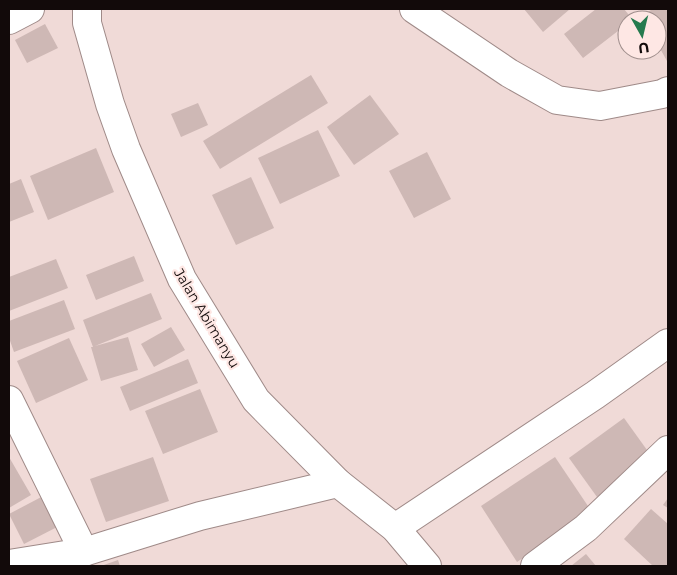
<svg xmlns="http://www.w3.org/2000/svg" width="677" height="575" viewBox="0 0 677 575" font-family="Montserrat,sans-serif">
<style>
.building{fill:#ceb8b5}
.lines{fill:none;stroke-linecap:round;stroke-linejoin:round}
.street-casing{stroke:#9f8a88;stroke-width:30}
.street{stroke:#fff;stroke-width:28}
.labels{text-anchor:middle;stroke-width:4.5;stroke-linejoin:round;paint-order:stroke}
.street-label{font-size:14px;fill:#120a0a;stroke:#fee7e4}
</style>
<rect width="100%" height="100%" fill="#f0dad7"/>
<!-- building -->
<g class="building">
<polygon points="524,9 570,9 543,32"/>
<polygon points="596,9 624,9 633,20 627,20 627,24 583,58 564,34"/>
<polygon points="653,9 668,9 668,60 667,61 657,43 657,20 644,20 641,15"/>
<polygon points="45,24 58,48 27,63 15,40"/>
<polygon points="311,75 328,103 220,169 203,141"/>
<polygon points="370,95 399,134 354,165 327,127"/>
<polygon points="198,103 208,125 181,137 171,114"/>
<polygon points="318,130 340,176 280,204 258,158"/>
<polygon points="96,148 114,192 48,220 30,176"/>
<polygon points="427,152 451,199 414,218 389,171"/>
<polygon points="251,177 274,228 236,245 212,195"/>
<polygon points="21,179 34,212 9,222 9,184"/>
<polygon points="134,256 144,281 96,300 86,275"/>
<polygon points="56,259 68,288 9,311 9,277"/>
<polygon points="151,293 162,319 95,346 128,337 138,370 101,381 91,347 93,347 83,320"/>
<polygon points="64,300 75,329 14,352 9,338 9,321"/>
<polygon points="171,327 185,350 154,367 141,344"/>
<polygon points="69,338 88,380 36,403 17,361"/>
<polygon points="188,359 198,383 130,411 120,387"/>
<polygon points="200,389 218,432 163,454 145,411"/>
<polygon points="624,418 652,457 597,497 569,458"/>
<polygon points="9,457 31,495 9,508"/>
<polygon points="153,457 169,501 106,522 90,479"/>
<polygon points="555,457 592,512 517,562 481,506"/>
<polygon points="47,494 63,524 24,544 9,514"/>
<polygon points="668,498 668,508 663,505"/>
<polygon points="651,509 668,524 668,565 667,566 653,566 624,539"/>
<polygon points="586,554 596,566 571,566"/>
<polygon points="118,560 120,566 101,566"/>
</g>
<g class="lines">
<!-- street casing -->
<g class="street-casing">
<g id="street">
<polyline points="87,9 87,23 110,104 126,149 182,279 256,400 338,483 395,528 427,566"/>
<polyline points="414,9 509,73 557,100 600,106 662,94 668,91"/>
<polyline points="9,20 30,9"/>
<polyline points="9,400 84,552"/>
<polyline points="395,528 595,395 668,343"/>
<polyline points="9,564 84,552 200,516 338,483"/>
<polyline points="535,566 586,528 668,450"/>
</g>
</g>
<!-- street -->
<use href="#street" class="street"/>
</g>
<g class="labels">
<!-- street labels -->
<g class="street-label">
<text transform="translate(207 318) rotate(59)" y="5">Jalan Abimanyu</text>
</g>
</g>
<!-- border -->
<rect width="677" height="575" fill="none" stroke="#120a0a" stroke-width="20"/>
<!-- north arrow -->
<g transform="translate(642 35) rotate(172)"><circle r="24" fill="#fee7e4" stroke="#a08f8d"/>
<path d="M0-4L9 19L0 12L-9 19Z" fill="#257a4e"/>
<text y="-8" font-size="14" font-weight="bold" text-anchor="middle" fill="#120a0a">U</text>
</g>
</svg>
